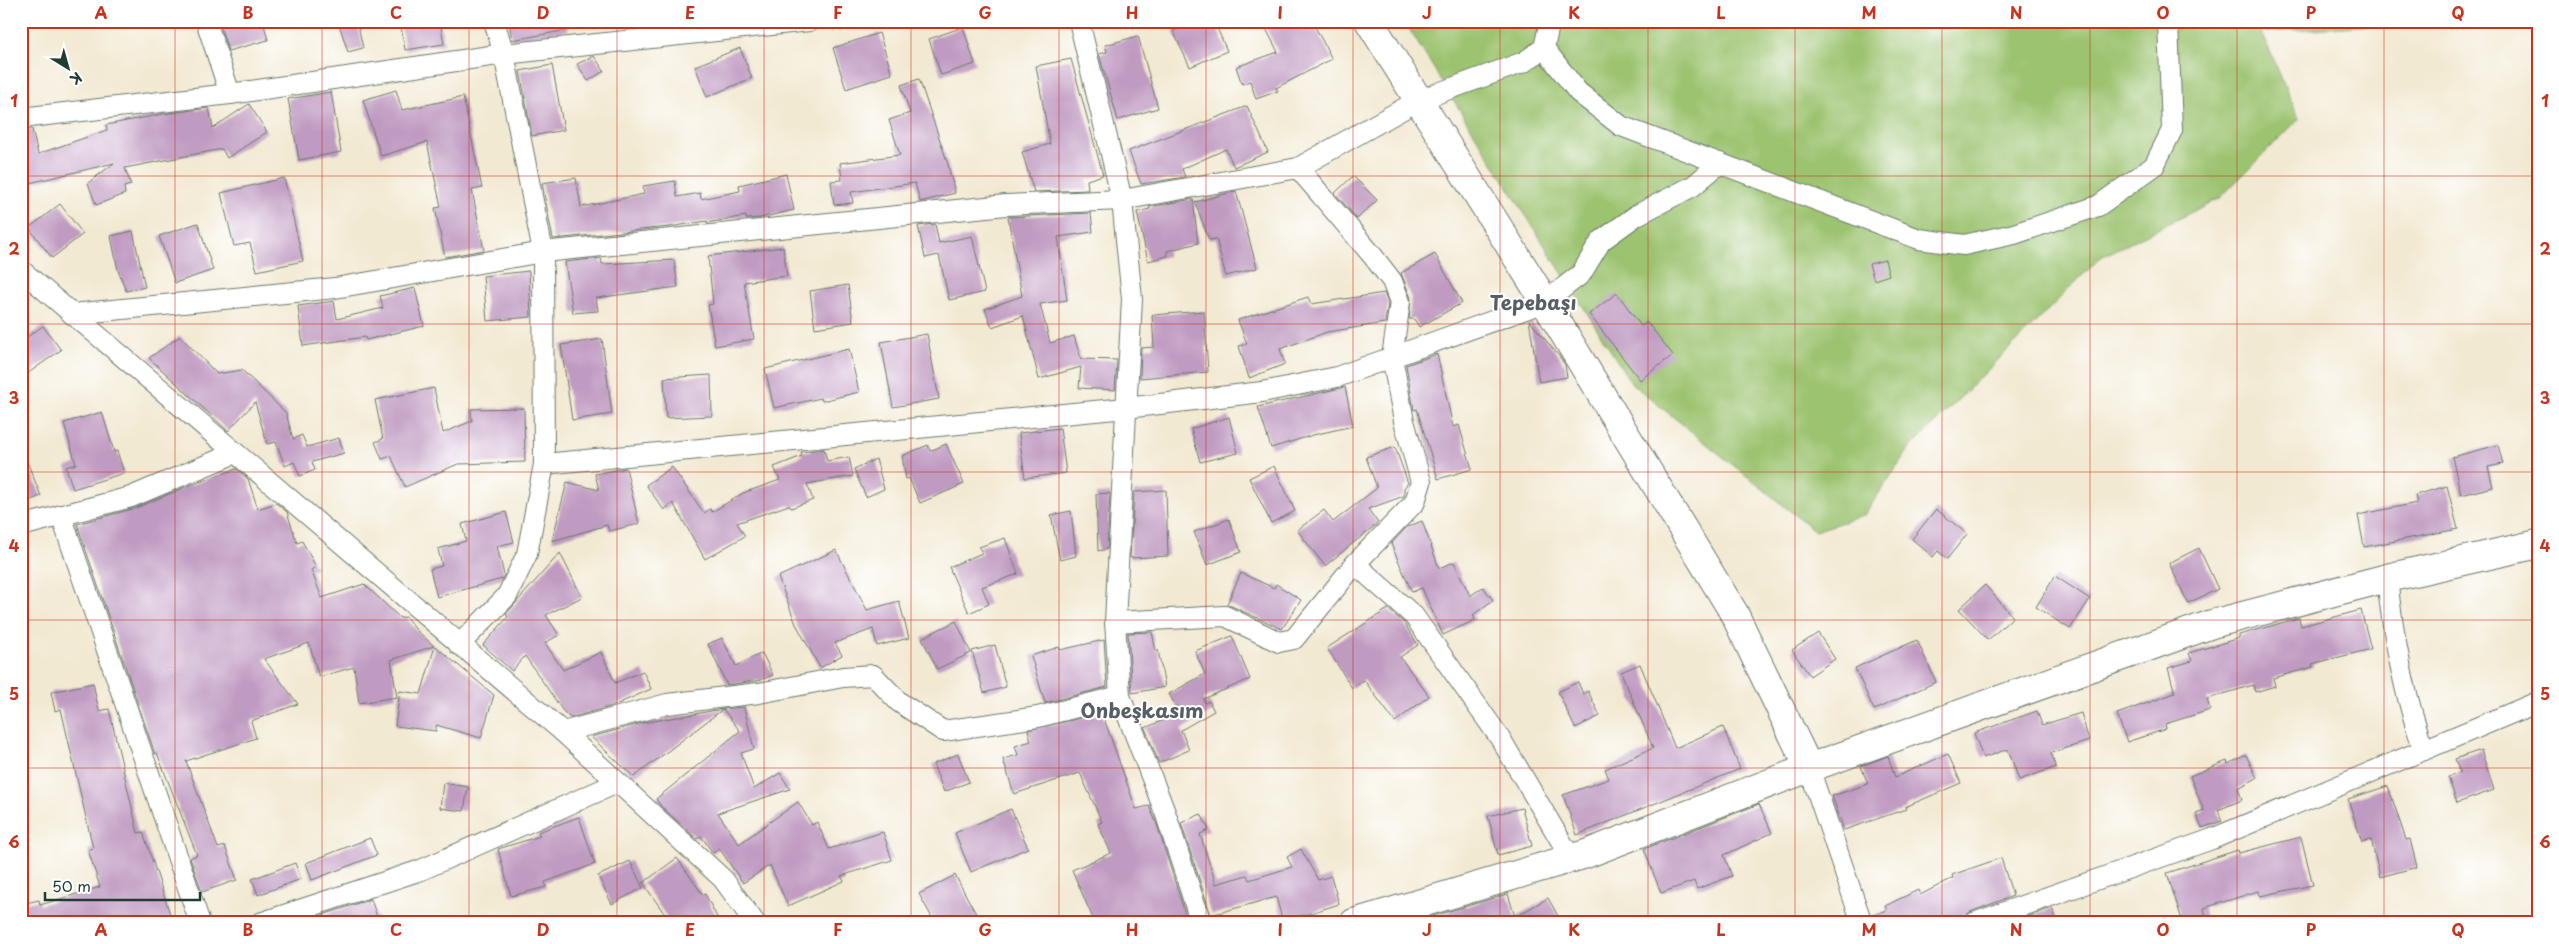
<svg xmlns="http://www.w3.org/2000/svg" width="2559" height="944" viewBox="0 0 2559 944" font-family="'Playpen Sans',sans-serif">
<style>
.green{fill:#9cc36f;stroke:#5e8052}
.forest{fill:#7da962;stroke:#4e734b}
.building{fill:#bf9ac1}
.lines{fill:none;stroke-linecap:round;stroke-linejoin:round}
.street-casing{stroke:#69796b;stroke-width:22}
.secondary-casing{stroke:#69796b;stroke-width:30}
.street{stroke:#fff;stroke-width:20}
.secondary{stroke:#fff;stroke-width:28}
.grid{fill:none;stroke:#c8321e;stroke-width:1;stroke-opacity:0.55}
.labels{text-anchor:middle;stroke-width:4;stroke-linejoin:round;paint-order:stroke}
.district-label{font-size:20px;font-weight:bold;fill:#575e65;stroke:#fff}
.neatline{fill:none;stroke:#c8321e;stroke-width:2}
.grid-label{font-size:16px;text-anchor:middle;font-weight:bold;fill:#c8321e}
</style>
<rect width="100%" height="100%" fill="#fff"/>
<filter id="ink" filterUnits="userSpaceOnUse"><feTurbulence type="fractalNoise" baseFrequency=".02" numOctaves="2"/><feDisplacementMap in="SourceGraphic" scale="10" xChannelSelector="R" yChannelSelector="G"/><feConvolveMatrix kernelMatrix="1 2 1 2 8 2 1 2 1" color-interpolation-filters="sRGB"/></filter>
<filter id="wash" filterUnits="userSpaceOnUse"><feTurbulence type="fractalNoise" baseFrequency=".0096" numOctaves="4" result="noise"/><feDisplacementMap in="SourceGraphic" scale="20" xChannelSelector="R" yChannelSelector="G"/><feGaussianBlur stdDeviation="1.12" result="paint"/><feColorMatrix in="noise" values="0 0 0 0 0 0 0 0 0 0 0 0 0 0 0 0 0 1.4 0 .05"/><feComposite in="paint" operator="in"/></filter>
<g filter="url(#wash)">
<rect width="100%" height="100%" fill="#f2e9d2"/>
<!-- green -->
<polygon class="green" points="1404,21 2257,21 2299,119 2220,198 2101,257 1910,448 1864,515 1815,531 1631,383"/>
<!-- forest -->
<polygon class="forest" points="2263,21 2440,21 2266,32"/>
<g id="blocks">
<!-- building -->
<g class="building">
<polygon points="219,21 263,21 268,40 228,51"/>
<polygon points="338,21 357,21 363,48 348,52"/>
<polygon points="400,21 440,21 444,44 405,50"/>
<polygon points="509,21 567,21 568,30 512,40"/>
<polygon points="1176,21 1214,21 1227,51 1190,67 1173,31 1179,29"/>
<polygon points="1262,21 1312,21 1332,59 1276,88 1278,91 1256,99 1250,81 1242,84 1236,67 1278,52"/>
<polygon points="963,27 975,64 941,75 929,39"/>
<polygon points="879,33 892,74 846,89 833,48"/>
<polygon points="1138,36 1158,108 1118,120 1099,54 1107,52 1105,45"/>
<polygon points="740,48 752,78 707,97 695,66"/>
<polygon points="594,56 604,71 588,81 577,64"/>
<polygon points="1071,59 1103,175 1087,180 1088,190 1034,192 1022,152 1050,144 1036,66"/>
<polygon points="552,65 564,130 532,136 520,71"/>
<polygon points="919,79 947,161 955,193 920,202 915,183 851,192 853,203 834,205 831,181 842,180 840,163 900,155 889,120 910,113 901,85"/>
<polygon points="396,90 402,110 463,97 482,188 472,190 484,250 445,257 435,208 441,207 427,142 381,156 363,100"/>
<polygon points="331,92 341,152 299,160 288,99"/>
<polygon points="249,104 267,132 227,158 222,149 125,168 131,185 124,187 125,194 96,205 88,183 114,163 21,185 21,130 32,129 38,154 107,130 106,125 163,114 209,108 213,128"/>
<polygon points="1247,106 1268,152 1234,167 1226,149 1182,169 1185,177 1141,184 1129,151"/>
<polygon points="786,174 794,210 760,218 746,219 746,216 707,223 707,221 669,227 553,239 542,183 576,178 581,207 644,194 643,186 675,181 677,197 700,193 701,199 740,191 739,185"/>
<polygon points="1353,176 1377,200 1357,219 1335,193"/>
<polygon points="284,178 303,261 257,271 250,243 234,246 221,193"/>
<polygon points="1236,191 1257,268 1226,276 1216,239 1209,240 1195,202"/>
<polygon points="1193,199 1198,243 1167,251 1168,256 1148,261 1137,212 1150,209 1149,207"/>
<polygon points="60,204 83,234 52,258 29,228"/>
<polygon points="1091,213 1093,232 1058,237 1067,300 1040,304 1050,343 1074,336 1081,359 1117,360 1115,390 1079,388 1081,367 1039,379 1023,316 992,327 985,309 1022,296 1008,217"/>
<polygon points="198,223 213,270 175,283 159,236"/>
<polygon points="935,224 939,243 972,236 985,292 949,300 939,255 925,258 918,226"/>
<polygon points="133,231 145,287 126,291 118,270 111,236"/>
<polygon points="783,247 787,276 744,282 754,339 715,346 708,305 713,304 708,256"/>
<polygon points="1435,254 1462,303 1419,327 1414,319 1409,319 1411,298 1401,273"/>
<polygon points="601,258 602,264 674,260 678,287 596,298 598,311 573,313 565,262"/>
<polygon points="1885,260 1889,275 1874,280 1869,264"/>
<polygon points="529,271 531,317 487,321 483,276"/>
<polygon points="848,285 853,322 815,328 810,291"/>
<polygon points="415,288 424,326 366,340 365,337 303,346 298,306 334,301 337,319 383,308 380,296"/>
<polygon points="1384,293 1388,303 1385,323 1327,332 1280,349 1285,364 1249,378 1239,346 1247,344 1238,320 1308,297 1311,304"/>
<polygon points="1617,293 1641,326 1647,322 1673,355 1640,380 1589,314"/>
<polygon points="1204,311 1208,372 1140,378 1141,348 1154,347 1152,315"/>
<polygon points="1529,320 1559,356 1565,365 1567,377 1539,382"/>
<polygon points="43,326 61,350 27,374 21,365 21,341"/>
<polygon points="927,334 939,399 893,407 881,342"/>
<polygon points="180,336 217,374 242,370 286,413 293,439 302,435 307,447 339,438 344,453 312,462 315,470 300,476 294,462 285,466 276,442 267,444 255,402 228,431 149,358"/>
<polygon points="602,339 612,414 572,420 561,345"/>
<polygon points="849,349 859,392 822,401 821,398 774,408 765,369"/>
<polygon points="1437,354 1453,427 1459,425 1472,469 1438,479 1417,409 1414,410 1406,365"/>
<polygon points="711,375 712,416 666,418 664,378"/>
<polygon points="1345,387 1353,426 1313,435 1271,448 1258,407"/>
<polygon points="434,388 443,433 472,421 471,409 524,408 525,462 458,464 405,487 391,456 382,459 375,442 383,439 375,400"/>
<polygon points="102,412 114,452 117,451 124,473 73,489 66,467 76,464 64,423"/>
<polygon points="1229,417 1238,453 1200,462 1191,429"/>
<polygon points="1060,428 1066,473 1025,478 1019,433"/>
<polygon points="946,444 964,484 920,503 909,478 906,479 902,456 928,445 930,451"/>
<polygon points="2498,445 2503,464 2488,467 2493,487 2461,495 2452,457"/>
<polygon points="21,447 41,496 21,504"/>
<polygon points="1395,447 1408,483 1404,488 1404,496 1368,509 1378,523 1325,566 1297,530 1324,510 1333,522 1377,488 1366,457"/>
<polygon points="824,449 827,461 849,457 853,476 807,484 813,500 791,508 789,505 737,523 745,536 705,559 673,503 664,510 646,485 672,467 704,513 710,509 712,512 743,493 780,480 774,467 802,456 801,452"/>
<polygon points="876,459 884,489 866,497 854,469"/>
<polygon points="1274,466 1295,511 1271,523 1249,478"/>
<polygon points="626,468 639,524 609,531 607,525 552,541 567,482 599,490 595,474"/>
<polygon points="236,469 248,479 258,509 276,503 287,512 297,543 302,541 316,567 311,570 322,598 364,584 400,618 406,617 416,630 434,646 391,660 397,697 359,703 354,667 319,677 309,643 264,659 298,704 251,721 256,738 186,761 218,848 225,846 237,880 202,892 190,858 197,855 157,753 155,754 77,524 136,508 188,486"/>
<polygon points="2447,486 2458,529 2364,547 2358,515 2417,503 2415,495"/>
<polygon points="1166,490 1168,556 1130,558 1134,492"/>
<polygon points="1110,493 1107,549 1098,551 1096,494"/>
<polygon points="1936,509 1967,534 1947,559 1938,551 1933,557 1912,539"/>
<polygon points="1071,511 1076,556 1060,560 1051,515"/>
<polygon points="506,512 514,542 497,546 504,575 502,579 437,597 430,569 442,566 438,549 466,541 462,524"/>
<polygon points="1229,519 1241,552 1207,565 1194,532"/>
<polygon points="1422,521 1439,568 1454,562 1470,596 1483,587 1493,600 1473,615 1475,620 1443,635 1422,588 1412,592 1391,544 1407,527"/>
<polygon points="1005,538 1018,574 982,587 989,604 969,613 949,567 982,553 979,547"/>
<polygon points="2199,548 2218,589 2188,603 2169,563"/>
<polygon points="836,550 867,610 899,601 909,638 877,646 873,629 835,643 842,655 820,668 796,624 778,577"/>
<polygon points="560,553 582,597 546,615 559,635 545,643 563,670 601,652 615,683 643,671 651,689 613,706 570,718 563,711 525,656 512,671 483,645 508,617 506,614"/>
<polygon points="1241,573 1274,588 1276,584 1301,600 1282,629 1227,604"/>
<polygon points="2055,576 2090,599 2070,629 2036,607"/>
<polygon points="1985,585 2013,617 1988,640 1959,609"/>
<polygon points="1388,609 1404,623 1418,645 1400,657 1429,696 1395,722 1364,680 1352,688 1327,648"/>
<polygon points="2361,610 2371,649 2312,664 2313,667 2273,678 2275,686 2255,692 2253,685 2207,699 2210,710 2165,724 2166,729 2127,742 2117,714 2175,693 2168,668 2192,661 2189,653 2239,638 2239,635 2299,618 2301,626"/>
<polygon points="956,621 971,653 937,669 922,638"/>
<polygon points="1152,632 1156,651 1158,650 1165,687 1132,693 1128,633"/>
<polygon points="1818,633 1835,659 1810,676 1792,650"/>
<polygon points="1232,636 1250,679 1203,699 1205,703 1209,701 1214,711 1181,730 1189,750 1159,763 1145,728 1180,713 1169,694 1205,674 1195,651"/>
<polygon points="722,638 736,666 762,653 773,675 761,680 727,685 708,644"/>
<polygon points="1104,640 1107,687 1045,703 1031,656 1059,647 1060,650"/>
<polygon points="1917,640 1936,682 1874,710 1855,668"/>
<polygon points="995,645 1006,687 984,693 972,651"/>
<polygon points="435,646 494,695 481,738 436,725 436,731 395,726 400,691 421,694"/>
<polygon points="1640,664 1675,748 1723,727 1740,769 1577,835 1563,795 1609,779 1605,769 1653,748 1621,672"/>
<polygon points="1578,682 1583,694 1588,691 1600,716 1575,728 1558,692"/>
<polygon points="93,683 99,711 109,709 138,833 143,832 173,923 21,923 21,904 39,900 40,905 100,887 88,850 93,848 61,709 55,711 51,692"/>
<polygon points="744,707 754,749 741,753 754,789 780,773 790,789 718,813 739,844 798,802 812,825 817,822 829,849 883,832 892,860 841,876 844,881 788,906 770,865 743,883 719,848 713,853 701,836 697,839 661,806 656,799 740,731 723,709"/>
<polygon points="723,709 634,777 591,737 642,723"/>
<polygon points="2037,711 2042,725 2081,713 2089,741 2051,753 2056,767 2019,780 2008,749 1983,758 1974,733"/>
<polygon points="1102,713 1136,809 1149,806 1156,822 1188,923 1095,923 1072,870 1111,853 1098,824 1102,822 1080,773 1014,794 1003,759 1018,755 1015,746 1031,741 1028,730"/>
<polygon points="2481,750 2494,790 2457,803 2448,777 2460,773 2455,759"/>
<polygon points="958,754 969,782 944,792 933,764"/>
<polygon points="1948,754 1961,783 1905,807 1906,809 1844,830 1832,796 1868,784 1861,766 1888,756 1895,777"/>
<polygon points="2246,755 2257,778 2238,788 2242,800 2218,810 2222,821 2202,828 2196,814 2204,811 2190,776 2227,761 2228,764"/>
<polygon points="443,783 468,787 464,811 440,808"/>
<polygon points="2388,786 2406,840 2410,839 2417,867 2380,877 2371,839 2362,842 2348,799"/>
<polygon points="1759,804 1772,833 1724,855 1732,876 1697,889 1694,881 1661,893 1644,849"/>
<polygon points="1522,808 1532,846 1498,855 1488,816"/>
<polygon points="1011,809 1028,848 971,872 955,833"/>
<polygon points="1201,814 1209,830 1200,834 1216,884 1247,875 1249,880 1292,867 1287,857 1301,849 1318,880 1331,876 1339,904 1283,922 1276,897 1211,915 1181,823"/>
<polygon points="579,817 595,864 545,882 546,887 511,896 498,849 540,836 538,832"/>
<polygon points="2301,837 2313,885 2260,896 2258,891 2204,908 2207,923 2183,923 2167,873 2238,850 2239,853"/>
<polygon points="370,838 377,855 312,880 306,863"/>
<polygon points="677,858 703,895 705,894 720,923 671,923 643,883"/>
<polygon points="2001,858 2013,896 1970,912 1965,916 1962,923 1874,923 1872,916 1887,910 1885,906 1918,890 1920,895 1953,878 1952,875"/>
<polygon points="630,861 643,888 612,904 598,876"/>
<polygon points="295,863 301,879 258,895 252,879"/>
<polygon points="955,875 981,923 935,923 919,894"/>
<polygon points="1508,894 1515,917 1548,898 1562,923 1423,923 1423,919"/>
<polygon points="371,899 379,923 306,923 305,921"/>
<polygon points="2052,908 2058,923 2010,923"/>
</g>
</g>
</g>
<g filter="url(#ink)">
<use href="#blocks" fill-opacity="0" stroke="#69796b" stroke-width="1"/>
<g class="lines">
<!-- street casing -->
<g class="street-casing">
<g id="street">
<polyline points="206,21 230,94"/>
<polyline points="1079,21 1122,200 1132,299 1115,622 1120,696 1165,812 1201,923"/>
<polyline points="1544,48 1578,92 1621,126 1919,239 1964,245 2014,234 2098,206 2154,166 2172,130 2168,21"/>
<polyline points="21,118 230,94 504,54 809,21"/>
<polyline points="21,270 563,732 723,879 755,923"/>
<polyline points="72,314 335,288 543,252 1006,205 1122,200 1298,168 1419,100 1524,62 1544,48 1550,21"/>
<polyline points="544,464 1126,408 1262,392 1337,377 1545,302 1581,274 1601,241 1637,215 1693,186 1720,163"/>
<polyline points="61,515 200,923"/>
<polyline points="21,526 131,497 235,453"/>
<polyline points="1355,564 1414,616 1500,738 1571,858"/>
<path d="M2387,578C2393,636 2404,695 2424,750"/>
<polyline points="1115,622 1225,616 1279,642 1294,639 1355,564 1415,502 1421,482 1404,421 1392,357 1400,302 1392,281 1372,255 1298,168"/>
<polyline points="459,645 507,596 527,554 544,464 543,252 504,54 494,21"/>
<polyline points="563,732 667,704 759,693 843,677 873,675 899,702 943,731 1038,717 1120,696"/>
<polyline points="1809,768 1862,923"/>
<polyline points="260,923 421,870 617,783"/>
<polyline points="1974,923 2212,839 2538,702"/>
</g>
</g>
<!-- secondary casing -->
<g class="secondary-casing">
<g id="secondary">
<polyline points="1369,21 1545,302 1734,613 1809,768"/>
<polyline points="1354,923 1586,854 1809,768 2212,624 2387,578 2538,544"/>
</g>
</g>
<!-- street -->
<use href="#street" class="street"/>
<!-- secondary -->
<use href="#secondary" class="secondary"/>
</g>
</g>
<!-- grid -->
<path class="grid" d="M175,21V923M322,21V923M469,21V923M617,21V923M764,21V923M911,21V923M1059,21V923M1206,21V923M1353,21V923M1500,21V923M1648,21V923M1795,21V923M1942,21V923M2090,21V923M2237,21V923M2384,21V923M21,176H2538M21,324H2538M21,472H2538M21,620H2538M21,768H2538"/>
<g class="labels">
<!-- district labels -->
<g class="district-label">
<text x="1533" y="310">Tepebaşı</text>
<text x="1142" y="718">Onbeşkasım</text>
</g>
</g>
<!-- margin -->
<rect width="2559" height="944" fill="none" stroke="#fff" stroke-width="55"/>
<!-- north arrow -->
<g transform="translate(68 68) rotate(143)" stroke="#ffffff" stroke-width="4" paint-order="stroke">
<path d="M0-4L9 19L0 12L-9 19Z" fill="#1f3d34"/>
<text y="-8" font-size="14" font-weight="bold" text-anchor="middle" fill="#1f3d34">K</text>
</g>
<!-- scale -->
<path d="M45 892v8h155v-8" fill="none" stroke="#1f3d34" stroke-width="2.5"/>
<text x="52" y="892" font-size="15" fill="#1f3d34" stroke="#ffffff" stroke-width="4" paint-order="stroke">50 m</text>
<rect x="28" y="28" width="2504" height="888" class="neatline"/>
<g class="grid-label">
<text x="101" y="19">A</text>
<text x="248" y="19">B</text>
<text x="396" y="19">C</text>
<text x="543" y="19">D</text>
<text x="690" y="19">E</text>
<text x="838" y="19">F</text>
<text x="985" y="19">G</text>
<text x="1132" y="19">H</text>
<text x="1280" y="19">I</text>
<text x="1427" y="19">J</text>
<text x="1574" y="19">K</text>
<text x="1721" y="19">L</text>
<text x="1869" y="19">M</text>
<text x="2016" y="19">N</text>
<text x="2163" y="19">O</text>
<text x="2311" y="19">P</text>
<text x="2458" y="19">Q</text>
<text x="14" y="107">1</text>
<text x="2545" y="107">1</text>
<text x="14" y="255">2</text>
<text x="2545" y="255">2</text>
<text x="14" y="404">3</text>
<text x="2545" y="404">3</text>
<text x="14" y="552">4</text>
<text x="2545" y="552">4</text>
<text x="14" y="700">5</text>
<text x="2545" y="700">5</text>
<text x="14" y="848">6</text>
<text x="2545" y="848">6</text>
<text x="101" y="936">A</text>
<text x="248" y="936">B</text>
<text x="396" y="936">C</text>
<text x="543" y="936">D</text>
<text x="690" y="936">E</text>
<text x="838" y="936">F</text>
<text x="985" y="936">G</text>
<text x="1132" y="936">H</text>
<text x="1280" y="936">I</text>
<text x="1427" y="936">J</text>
<text x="1574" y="936">K</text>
<text x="1721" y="936">L</text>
<text x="1869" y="936">M</text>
<text x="2016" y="936">N</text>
<text x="2163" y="936">O</text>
<text x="2311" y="936">P</text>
<text x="2458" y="936">Q</text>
</g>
</svg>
